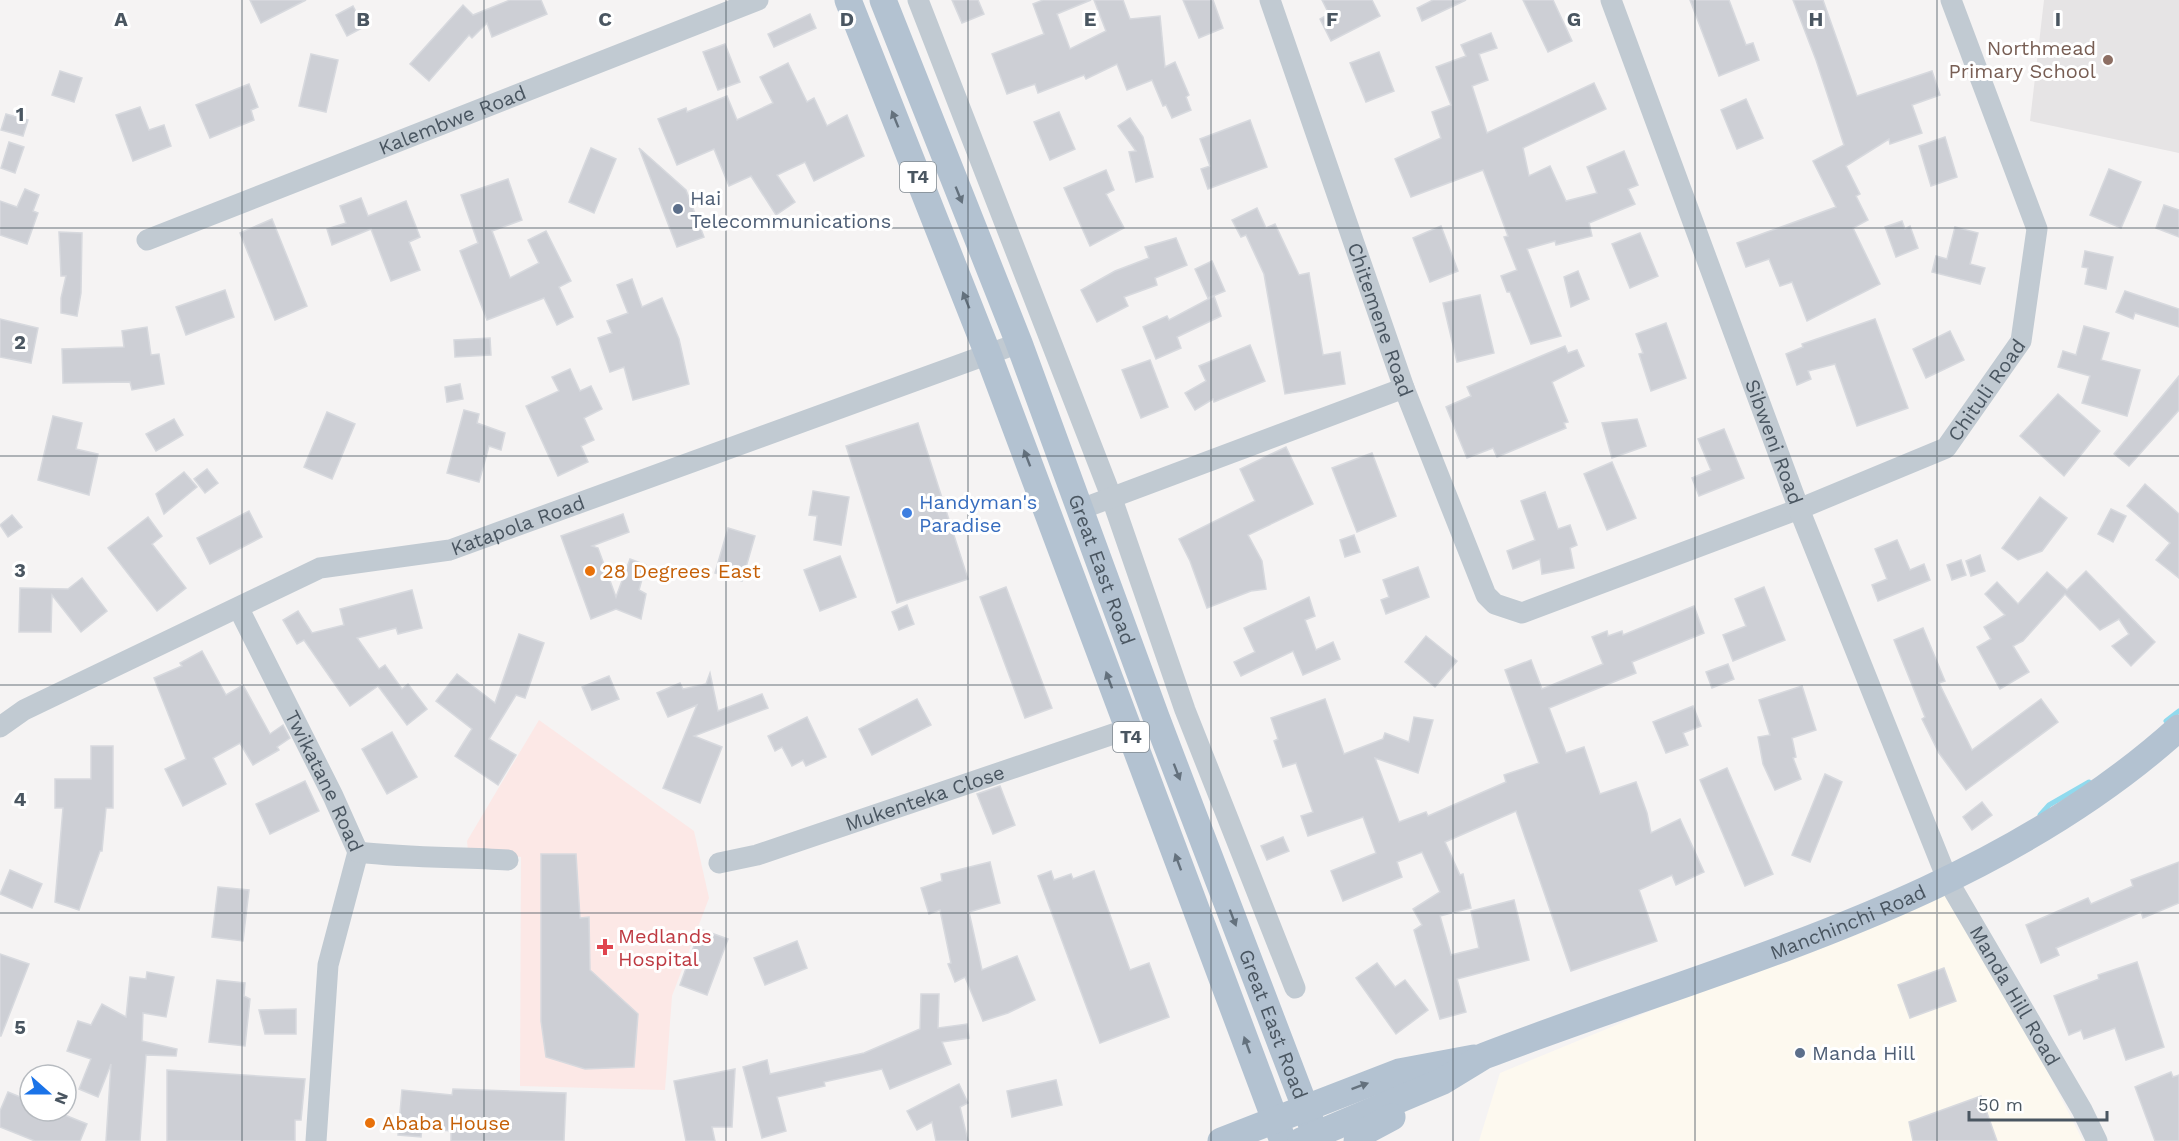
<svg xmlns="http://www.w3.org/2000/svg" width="2179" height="1141" viewBox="0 0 2179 1141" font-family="'Work Sans',sans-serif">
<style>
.commercial{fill:#fdf9ef}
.education{fill:#e6e4e5}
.medical{fill:#fce8e6}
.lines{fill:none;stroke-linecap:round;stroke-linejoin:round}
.stream{stroke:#90daee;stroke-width:5}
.building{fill:#cdcfd5;stroke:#d7d9de;stroke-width:1.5}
.minor{stroke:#c1cad2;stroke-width:21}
.major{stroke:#b3c2d1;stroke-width:27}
.oneway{fill:#64717d}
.grid{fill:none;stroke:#4a5661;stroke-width:1.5;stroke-opacity:0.55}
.education-dot{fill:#8d6e63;stroke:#fff;stroke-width:2}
.service-dot{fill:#5c6f8a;stroke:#fff;stroke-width:2}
.shop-dot{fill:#3f7fe0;stroke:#fff;stroke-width:2}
.food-dot{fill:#e8710a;stroke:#fff;stroke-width:2}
.health-dot{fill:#e0444e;stroke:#fff;stroke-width:2}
.labels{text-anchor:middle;stroke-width:6;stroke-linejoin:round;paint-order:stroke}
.shield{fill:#fff;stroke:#808990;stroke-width:1.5}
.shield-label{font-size:18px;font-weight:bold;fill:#4a5661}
.education-label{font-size:20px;fill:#785e54;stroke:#fff;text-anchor:end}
.street-label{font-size:20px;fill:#4a5661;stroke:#fff}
.service-label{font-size:20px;fill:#4e5e75;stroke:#fff;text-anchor:start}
.shop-label{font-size:20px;fill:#366cbe;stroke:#fff;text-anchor:start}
.food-label{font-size:20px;fill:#c56008;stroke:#fff;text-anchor:start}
.health-label{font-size:20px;fill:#be3a42;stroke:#fff;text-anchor:start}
.grid-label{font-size:20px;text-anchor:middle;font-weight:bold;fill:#4a5661;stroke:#fff;stroke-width:6;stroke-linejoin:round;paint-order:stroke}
</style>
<rect width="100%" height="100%" fill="#f5f3f3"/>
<!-- commercial -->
<polygon class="commercial" points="1953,886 2083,1141 1479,1141 1500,1073"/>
<!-- education -->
<polygon class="education" points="2044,0 2179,0 2179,153 2030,121"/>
<!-- medical -->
<polygon class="medical" points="539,720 694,831 709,898 672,996 665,1090 520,1086 521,857 468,851 467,841"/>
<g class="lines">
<!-- stream -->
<g class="stream">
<polyline points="2166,721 2179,711"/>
<polyline points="2040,815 2049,805 2089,782"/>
</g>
</g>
<!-- building -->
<g class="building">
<polygon points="250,0 306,0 261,23"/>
<polygon points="510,0 541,0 547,14 492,37 487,23 472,38 469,35 429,81 410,64 463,5 473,15"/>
<polygon points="952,0 978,0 984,14 962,23"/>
<polygon points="1043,0 1091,0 1057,14 1070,49 1106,31 1094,0 1123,0 1130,19 1160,16 1165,67 1175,62 1189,95 1186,97 1191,110 1172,118 1166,105 1163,106 1152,80 1127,90 1117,64 1086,79 1084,75 1038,93 1035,84 1007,94 992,54 1044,34 1033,4"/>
<polygon points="1183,0 1213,0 1223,28 1199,38"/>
<polygon points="1322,0 1372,0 1380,16 1331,41 1320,19 1329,14"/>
<polygon points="1433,0 1466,0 1422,21 1417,8"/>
<polygon points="1523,0 1553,0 1572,41 1548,52"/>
<polygon points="1690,0 1729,0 1746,45 1753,43 1759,60 1719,76"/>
<polygon points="1793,0 1823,0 1857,96 1932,71 1940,95 1912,105 1922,133 1890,144 1889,139 1846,166 1860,194 1856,196 1868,220 1853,228 1880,284 1807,321 1792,282 1780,286 1769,259 1746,267 1737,243 1836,207 1813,161 1844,145 1816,60"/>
<polygon points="353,6 364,27 347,36 336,15"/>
<polygon points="810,14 816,28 774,47 768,34"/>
<polygon points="1491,33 1497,48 1479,54 1488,80 1472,86 1487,133 1594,83 1606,109 1523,148 1529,176 1550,166 1566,201 1597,193 1587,167 1624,151 1638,185 1628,189 1635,204 1589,223 1592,236 1556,245 1555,241 1527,249 1561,336 1531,344 1510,292 1507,292 1501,276 1517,270 1504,237 1508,236 1483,170 1411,197 1395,159 1441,138 1432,112 1451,105 1436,67 1466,56 1461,45"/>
<polygon points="725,44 740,82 718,90 703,52"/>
<polygon points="1379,52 1394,91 1366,102 1350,63"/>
<polygon points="311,54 338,60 326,112 299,106"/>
<polygon points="788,63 807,102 814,98 827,126 847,115 864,156 814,181 805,162 777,175 795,202 776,215 751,176 729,186 714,149 677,165 658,119 686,108 687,112 727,96 737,120 773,103 760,77"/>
<polygon points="60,71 82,78 74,102 52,95"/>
<polygon points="249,84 258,107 251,110 254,120 210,138 196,105"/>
<polygon points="1746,99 1763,138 1737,149 1721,110"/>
<polygon points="140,107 149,130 164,125 171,146 133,161 116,115"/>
<polygon points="1059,112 1075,149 1050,160 1034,122"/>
<polygon points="6,114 28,120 23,136 1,130"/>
<polygon points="1130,118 1143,137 1153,177 1136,182 1129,152 1136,151 1118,126"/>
<polygon points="1250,120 1267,167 1208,189 1201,169 1210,166 1200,139"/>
<polygon points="1945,137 1957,177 1931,186 1919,146"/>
<polygon points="9,142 24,147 15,173 1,168"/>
<polygon points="591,148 616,159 594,213 569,202"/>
<polygon points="639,148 686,190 704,237 677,247"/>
<polygon points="2109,169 2141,182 2121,228 2090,215"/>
<polygon points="1106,170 1114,190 1106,194 1124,228 1090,246 1064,188"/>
<polygon points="508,179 522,220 492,231 510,278 539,263 528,240 546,231 571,281 559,287 573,317 557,325 544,298 487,320 460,251 478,243 461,195"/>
<polygon points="25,189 39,195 33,211 38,213 27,244 0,235 0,201 17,207"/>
<polygon points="361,198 368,216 406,201 420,237 409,242 420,270 391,281 371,229 332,245 327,229 346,223 340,206"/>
<polygon points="2164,205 2179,210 2179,237 2156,228"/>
<polygon points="1257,208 1266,228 1275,224 1299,275 1309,273 1323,355 1340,352 1345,384 1285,394 1264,274 1246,235 1241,237 1232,220"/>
<polygon points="272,219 307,306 275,320 240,233"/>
<polygon points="1902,221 1905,229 1910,226 1918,248 1896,257 1885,227"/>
<polygon points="1441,226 1458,271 1430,282 1413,238"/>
<polygon points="1955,227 1978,233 1970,264 1985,268 1980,284 1932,272 1936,256 1947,259"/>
<polygon points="59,232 82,233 81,293 77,316 61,313 61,298 66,276 61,276"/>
<polygon points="1640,233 1658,276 1630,288 1612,244"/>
<polygon points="1176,238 1187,265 1155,278 1157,285 1124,297 1128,306 1097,322 1081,290 1115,271 1149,258 1145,247"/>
<polygon points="2085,251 2113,257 2106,289 2085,284 2088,268 2082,267"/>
<polygon points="1212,261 1225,291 1208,298 1195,269"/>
<polygon points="1578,271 1589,299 1571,307 1564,277"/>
<polygon points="632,279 642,307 662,298 679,339 689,384 633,400 624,367 610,372 598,338 612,333 607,321 628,313 617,285"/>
<polygon points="225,290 234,317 186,335 176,307"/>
<polygon points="2125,291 2179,309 2179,327 2135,313 2133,319 2116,312"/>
<polygon points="1480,295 1494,353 1457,362 1443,303"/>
<polygon points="1214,296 1221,316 1177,337 1181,348 1156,359 1143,327 1167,316 1169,320"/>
<polygon points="0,319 38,328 31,363 0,357"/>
<polygon points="1875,319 1908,408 1857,426 1835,364 1808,371 1811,379 1797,385 1786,354 1803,347 1802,344"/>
<polygon points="1666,323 1686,378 1651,391 1639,354 1643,353 1636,334"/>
<polygon points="2084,326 2109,333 2101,360 2140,370 2127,416 2082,403 2090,376 2058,367 2063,351 2076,355"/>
<polygon points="147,327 151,355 159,354 164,384 132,390 130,382 63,383 62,349 124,347 122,331"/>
<polygon points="1950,331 1964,360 1926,378 1913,349"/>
<polygon points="490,338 491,355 455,357 454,340"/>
<polygon points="1250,345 1265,381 1214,402 1213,399 1195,410 1185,393 1206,381 1199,366"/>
<polygon points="1565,346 1568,353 1577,350 1584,366 1552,382 1568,422 1564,423 1566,428 1497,457 1493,448 1467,458 1446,407 1471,396 1467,387"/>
<polygon points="1150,360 1168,407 1141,418 1122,370"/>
<polygon points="570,369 580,391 591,386 602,409 584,418 594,440 581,446 588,462 558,476 526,406 559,391 552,377"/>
<polygon points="2179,376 2179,410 2129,466 2114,454"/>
<polygon points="460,384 463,399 447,402 445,387"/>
<polygon points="2058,394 2100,431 2064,476 2020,436"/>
<polygon points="464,410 479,414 477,423 505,433 501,450 489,446 479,482 447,473"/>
<polygon points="327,412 355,424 332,479 304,467"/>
<polygon points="53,416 82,423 76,449 98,454 89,495 38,480"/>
<polygon points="174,419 183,435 156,451 146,434"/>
<polygon points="1637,419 1646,446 1612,458 1602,423"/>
<polygon points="918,423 968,579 897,603 846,446"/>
<polygon points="1724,429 1744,478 1699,496 1692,478 1711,470 1698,439"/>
<polygon points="1286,447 1313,504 1248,535 1262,561 1266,589 1251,591 1207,608 1190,561 1179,539 1255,501 1240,469"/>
<polygon points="1372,453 1396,516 1357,532 1332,468"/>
<polygon points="1612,462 1636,518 1607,530 1584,474"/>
<polygon points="207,469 218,483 205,493 194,479"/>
<polygon points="184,472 197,487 164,514 156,494"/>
<polygon points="2145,484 2179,514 2179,578 2156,560 2170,543 2127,506"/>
<polygon points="813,491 849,497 841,545 814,540 817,516 809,515"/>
<polygon points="1545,492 1558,529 1570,525 1577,545 1570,548 1574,568 1542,574 1540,559 1513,569 1507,551 1535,540 1521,501"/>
<polygon points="2040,497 2067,518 2042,551 2018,560 2002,548"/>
<polygon points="2111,509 2126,516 2113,542 2098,534"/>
<polygon points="249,511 262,537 210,564 197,538"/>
<polygon points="623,514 629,532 592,546 598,548 616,597 630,559 646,565 639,590 646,594 641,619 616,609 591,619 561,536"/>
<polygon points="12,515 22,527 8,537 0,525"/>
<polygon points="148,517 162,536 152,544 186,588 157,611 108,548"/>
<polygon points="728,528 755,536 742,581 715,573"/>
<polygon points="1354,535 1360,552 1345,557 1340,540"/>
<polygon points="1897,540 1910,570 1924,564 1930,580 1878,601 1872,585 1887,579 1875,549"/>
<polygon points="1980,555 1985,571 1971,576 1966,561"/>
<polygon points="840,556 856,597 820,611 804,570"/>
<polygon points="1961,560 1966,575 1952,580 1947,565"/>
<polygon points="1418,567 1429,597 1386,614 1381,600 1389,597 1383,580"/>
<polygon points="2086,571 2155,642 2131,666 2112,646 2129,634 2119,619 2100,630 2065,594 2023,641 2013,646 2029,672 2000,689 1977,647 1991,639 1984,627 2005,615 1985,594 1997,582 2018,604 2047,572 2067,590"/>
<polygon points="82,578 107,611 81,632 52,595 51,632 19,632 20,588 68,589"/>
<polygon points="1006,587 1052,708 1025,718 980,597"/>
<polygon points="1764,587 1785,640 1733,661 1723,635 1746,626 1735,599"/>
<polygon points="412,590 422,628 398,634 396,628 357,638 379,669 385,665 402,689 408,684 427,709 407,725 378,686 350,706 304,640 297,644 283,620 298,611 312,633 344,625 340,609"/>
<polygon points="1309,597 1315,616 1305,620 1316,650 1333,642 1340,659 1303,675 1293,651 1241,676 1234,662 1255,652 1244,628"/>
<polygon points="907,605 914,624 899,630 892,612"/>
<polygon points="1694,606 1704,633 1632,662 1636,673 1549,708 1566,753 1584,747 1600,794 1636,782 1647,813 1651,833 1680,819 1704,872 1676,885 1672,875 1639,890 1657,941 1571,971 1516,811 1445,842 1460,875 1463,874 1471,908 1440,916 1451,955 1479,948 1471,911 1514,900 1529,960 1457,979 1466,1012 1440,1019 1414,930 1422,925 1413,909 1440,892 1422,852 1397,862 1402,877 1343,901 1331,871 1376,853 1363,817 1308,836 1301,816 1313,812 1296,763 1283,767 1274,741 1278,739 1271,718 1325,699 1344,754 1383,739 1385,733 1409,742 1414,717 1433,720 1418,773 1375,758 1399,822 1426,812 1428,816 1506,782 1504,775 1539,763 1505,670 1531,660 1542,689 1603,664 1592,637 1607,631 1608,636 1622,631 1623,635"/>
<polygon points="1923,628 1945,681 1939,683 1972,750 2041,699 2058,722 1966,790 1939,753 1922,719 1925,717 1894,640"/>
<polygon points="519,634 544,643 525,698 516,695 489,739 516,755 498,785 455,756 472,729 436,701 457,674 495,703"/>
<polygon points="1426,636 1457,661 1435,687 1405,662"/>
<polygon points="202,651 226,695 243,685 270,734 283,725 290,738 277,747 279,750 253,765 240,743 213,758 226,784 183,806 165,769 186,759 154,678 182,666 180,663"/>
<polygon points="1728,664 1734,679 1712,688 1706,672"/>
<polygon points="710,673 718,711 762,694 768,708 694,736 722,747 700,803 663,788 697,705 668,717 657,693 680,683 683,689 706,684"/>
<polygon points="609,676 619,699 592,710 582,687"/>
<polygon points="1802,686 1816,730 1792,738 1796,757 1793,758 1801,779 1775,790 1763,764 1758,737 1770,735 1759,700"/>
<polygon points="917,699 931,725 872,755 859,729"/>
<polygon points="1693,706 1701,726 1683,733 1688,745 1666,753 1653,722"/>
<polygon points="807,717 826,757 806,766 803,760 792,766 782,747 775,751 768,736"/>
<polygon points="392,732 417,777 387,794 362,749"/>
<polygon points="91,746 113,746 113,808 106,808 102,851 100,851 79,910 55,902 63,808 55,808 55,779 91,779"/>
<polygon points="1727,768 1773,874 1745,886 1700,780"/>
<polygon points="1825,774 1842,782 1810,862 1792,855"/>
<polygon points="305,781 319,811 270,834 256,804"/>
<polygon points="1000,786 1015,825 993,834 977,794"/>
<polygon points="1982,802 1992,815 1972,830 1963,817"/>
<polygon points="1283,837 1289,851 1267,860 1261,846"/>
<polygon points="541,854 576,854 580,918 589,917 590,970 638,1014 634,1067 585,1069 546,1057 541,1021"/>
<polygon points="990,862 1000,903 969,912 982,970 1017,956 1035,1000 1008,1013 983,1021 965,977 955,982 948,964 951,963 940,910 929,914 921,888 942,881 941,874"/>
<polygon points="2179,862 2179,903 2143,918 2141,912 2056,948 2059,955 2041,963 2026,925 2088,898 2091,904 2133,886 2131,880"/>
<polygon points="10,870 42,884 32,908 0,894"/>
<polygon points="1051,871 1054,880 1071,874 1073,879 1094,871 1130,970 1149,963 1169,1017 1100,1043 1038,876"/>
<polygon points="218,887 249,890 243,941 212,937"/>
<polygon points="700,929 728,939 707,995 680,985"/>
<polygon points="797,941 807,968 765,985 754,958"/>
<polygon points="0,954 29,964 1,1036 0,1036"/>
<polygon points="2137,962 2164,1047 2126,1060 2115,1028 2084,1039 2081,1030 2069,1035 2054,996 2099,979 2098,975"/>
<polygon points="1377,963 1395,987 1405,980 1428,1010 1396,1034 1356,978"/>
<polygon points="1944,968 1956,1001 1910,1018 1898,985"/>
<polygon points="147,972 174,977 166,1017 143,1013 142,1041 177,1049 176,1056 146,1055 140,1141 106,1141 111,1064 98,1097 79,1089 91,1059 67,1051 78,1021 91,1025 102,1004 126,1017 130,977 146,979"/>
<polygon points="217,980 245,983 244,996 250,999 245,1046 209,1042"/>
<polygon points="921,994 939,994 938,1028 967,1024 969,1038 942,1042 951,1064 890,1089 882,1069 824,1082 825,1086 777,1097 786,1131 762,1138 743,1067 767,1060 770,1074 864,1053 920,1029"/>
<polygon points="296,1009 296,1034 265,1034 259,1010"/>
<polygon points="735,1069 732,1127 712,1127 715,1141 686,1141 674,1081"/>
<polygon points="167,1070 305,1079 301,1120 295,1120 295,1141 167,1141"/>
<polygon points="2171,1072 2173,1077 2179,1075 2179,1141 2155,1141 2135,1087"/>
<polygon points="1056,1080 1062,1105 1012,1117 1007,1091"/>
<polygon points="959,1084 968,1103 960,1107 968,1141 936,1141 932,1122 917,1130 907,1111"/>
<polygon points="453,1089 566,1093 564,1141 451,1141 451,1131 422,1128 421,1137 398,1135 402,1090 452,1095"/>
<polygon points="8,1092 30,1101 30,1111 55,1111 87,1124 80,1141 35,1141 0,1127 0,1111"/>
<polygon points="1981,1096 1997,1141 1913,1141 1909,1122"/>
</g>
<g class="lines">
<!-- minor -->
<g class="minor">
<polyline points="918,0 1111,496 1185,710 1295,988"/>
<path id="s1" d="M1270,0L1404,388L1486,595L1495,604L1522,613L1799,509L1946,448L2021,341L2037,229L1951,0"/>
<path id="s2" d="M1611,0L1799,509L1948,881L2082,1110L2097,1141"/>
<path id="s3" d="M147,240L758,0"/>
<polyline points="1081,509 1404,388"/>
<path id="s4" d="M239,609L333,796L358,852L328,965L316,1141"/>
<path id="s5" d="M0,727L24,710L320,568L450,550L1019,343"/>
<path d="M358,852C408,858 458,857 508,860"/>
<path id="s6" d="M719,863L757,855L1128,729"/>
</g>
<!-- major -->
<g class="major">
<polyline points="848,0 988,354 1283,1141"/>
<path id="s7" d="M883,0L1019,343L1156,717L1318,1141"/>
<polyline points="1221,1141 1399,1072 1474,1058"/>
<path id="s8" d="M1301,1141L1443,1081L1484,1056C1723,964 1984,904 2179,728"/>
<polyline points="1357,1141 1366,1131 1392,1117"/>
</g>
</g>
<!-- one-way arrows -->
<defs><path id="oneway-solid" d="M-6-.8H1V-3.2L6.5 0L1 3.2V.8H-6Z" transform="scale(1.5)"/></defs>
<g class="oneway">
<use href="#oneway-solid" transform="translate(895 119) rotate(-112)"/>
<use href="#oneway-solid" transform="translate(959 195) rotate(68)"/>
<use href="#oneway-solid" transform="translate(966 300) rotate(-112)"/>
<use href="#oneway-solid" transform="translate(1027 458) rotate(-111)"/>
<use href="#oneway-solid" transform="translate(1109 680) rotate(-110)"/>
<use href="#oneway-solid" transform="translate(1177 772) rotate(69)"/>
<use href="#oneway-solid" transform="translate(1178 862) rotate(-110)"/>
<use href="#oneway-solid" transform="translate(1233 918) rotate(69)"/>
<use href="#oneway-solid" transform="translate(1247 1045) rotate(-110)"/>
<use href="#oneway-solid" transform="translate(1360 1086) rotate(-20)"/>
</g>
<!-- grid -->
<path class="grid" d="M242,0V1141M484,0V1141M726,0V1141M968,0V1141M1211,0V1141M1453,0V1141M1695,0V1141M1937,0V1141M0,228H2179M0,456H2179M0,685H2179M0,913H2179"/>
<!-- markers -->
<circle class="education-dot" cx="2108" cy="60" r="6"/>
<g class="service-dot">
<circle cx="678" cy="209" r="6"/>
<circle cx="1800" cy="1053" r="6"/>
</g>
<circle class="shop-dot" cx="907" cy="513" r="6"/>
<g class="food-dot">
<circle cx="590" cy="571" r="6"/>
<circle cx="370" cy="1123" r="6"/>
</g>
<path class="health-dot" d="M602 938h6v6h6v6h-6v6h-6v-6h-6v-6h6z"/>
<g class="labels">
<!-- shield labels -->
<g class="shield">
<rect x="900" y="162" width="36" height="30" rx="4.5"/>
<rect x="1113" y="722" width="36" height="30" rx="4.5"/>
</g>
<g class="shield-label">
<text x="918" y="183">T4</text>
<text x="1131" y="743">T4</text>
</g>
<!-- education labels -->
<g class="education-label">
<text x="2096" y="55">Northmead<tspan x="2096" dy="23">Primary School</tspan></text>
</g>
<!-- street labels -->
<g class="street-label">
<text dy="7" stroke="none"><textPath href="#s3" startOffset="328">Kalembwe Road</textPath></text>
<text dy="7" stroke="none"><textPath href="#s1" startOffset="338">Chitemene Road</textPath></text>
<text dy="7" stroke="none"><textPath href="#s1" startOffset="1200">Chituli Road</textPath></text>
<text dy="7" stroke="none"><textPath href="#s2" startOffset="471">Sibweni Road</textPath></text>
<text dy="7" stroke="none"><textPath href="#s5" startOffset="561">Katapola Road</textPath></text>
<text dy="7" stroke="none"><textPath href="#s7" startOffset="610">Great East Road</textPath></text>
<text dy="7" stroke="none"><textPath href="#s4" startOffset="192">Twikatane Road</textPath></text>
<text dy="7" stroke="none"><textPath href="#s6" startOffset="216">Mukenteka Close</textPath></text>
<text dy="7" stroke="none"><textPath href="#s8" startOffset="590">Manchinchi Road</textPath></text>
<text dy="7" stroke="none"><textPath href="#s2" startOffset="1076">Manda Hill Road</textPath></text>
<text dy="7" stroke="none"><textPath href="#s7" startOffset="1096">Great East Road</textPath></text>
</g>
<!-- service labels -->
<g class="service-label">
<text x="690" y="205">Hai<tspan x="690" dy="23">Telecommunications</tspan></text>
<text x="1812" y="1060">Manda Hill</text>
</g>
<!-- shop labels -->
<g class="shop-label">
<text x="919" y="509">Handyman's<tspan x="919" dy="23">Paradise</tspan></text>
</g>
<!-- food labels -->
<g class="food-label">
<text x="602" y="578">28 Degrees East</text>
<text x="382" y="1130">Ababa House</text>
</g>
<!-- health labels -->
<g class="health-label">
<text x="618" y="943">Medlands<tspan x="618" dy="23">Hospital</tspan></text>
</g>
</g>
<g class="grid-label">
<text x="121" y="26">A</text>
<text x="363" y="26">B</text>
<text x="605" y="26">C</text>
<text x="847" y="26">D</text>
<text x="1090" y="26">E</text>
<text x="1332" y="26">F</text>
<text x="1574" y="26">G</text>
<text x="1816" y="26">H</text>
<text x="2058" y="26">I</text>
<text x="20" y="121">1</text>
<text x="20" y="349">2</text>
<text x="20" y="577">3</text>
<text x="20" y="806">4</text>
<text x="20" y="1034">5</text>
</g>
<!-- north arrow -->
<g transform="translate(48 1093) rotate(111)"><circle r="28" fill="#ffffff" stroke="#b7bbc0" stroke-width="1.5"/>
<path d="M0-4.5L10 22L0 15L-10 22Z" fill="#1a73e8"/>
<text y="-9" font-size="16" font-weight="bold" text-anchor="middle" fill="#4a5661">N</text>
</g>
<!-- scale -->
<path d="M1969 1111v9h138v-9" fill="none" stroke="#4a5661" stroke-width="3"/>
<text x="1978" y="1111" font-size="18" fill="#4a5661" stroke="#ffffff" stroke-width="4.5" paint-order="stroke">50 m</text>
</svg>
